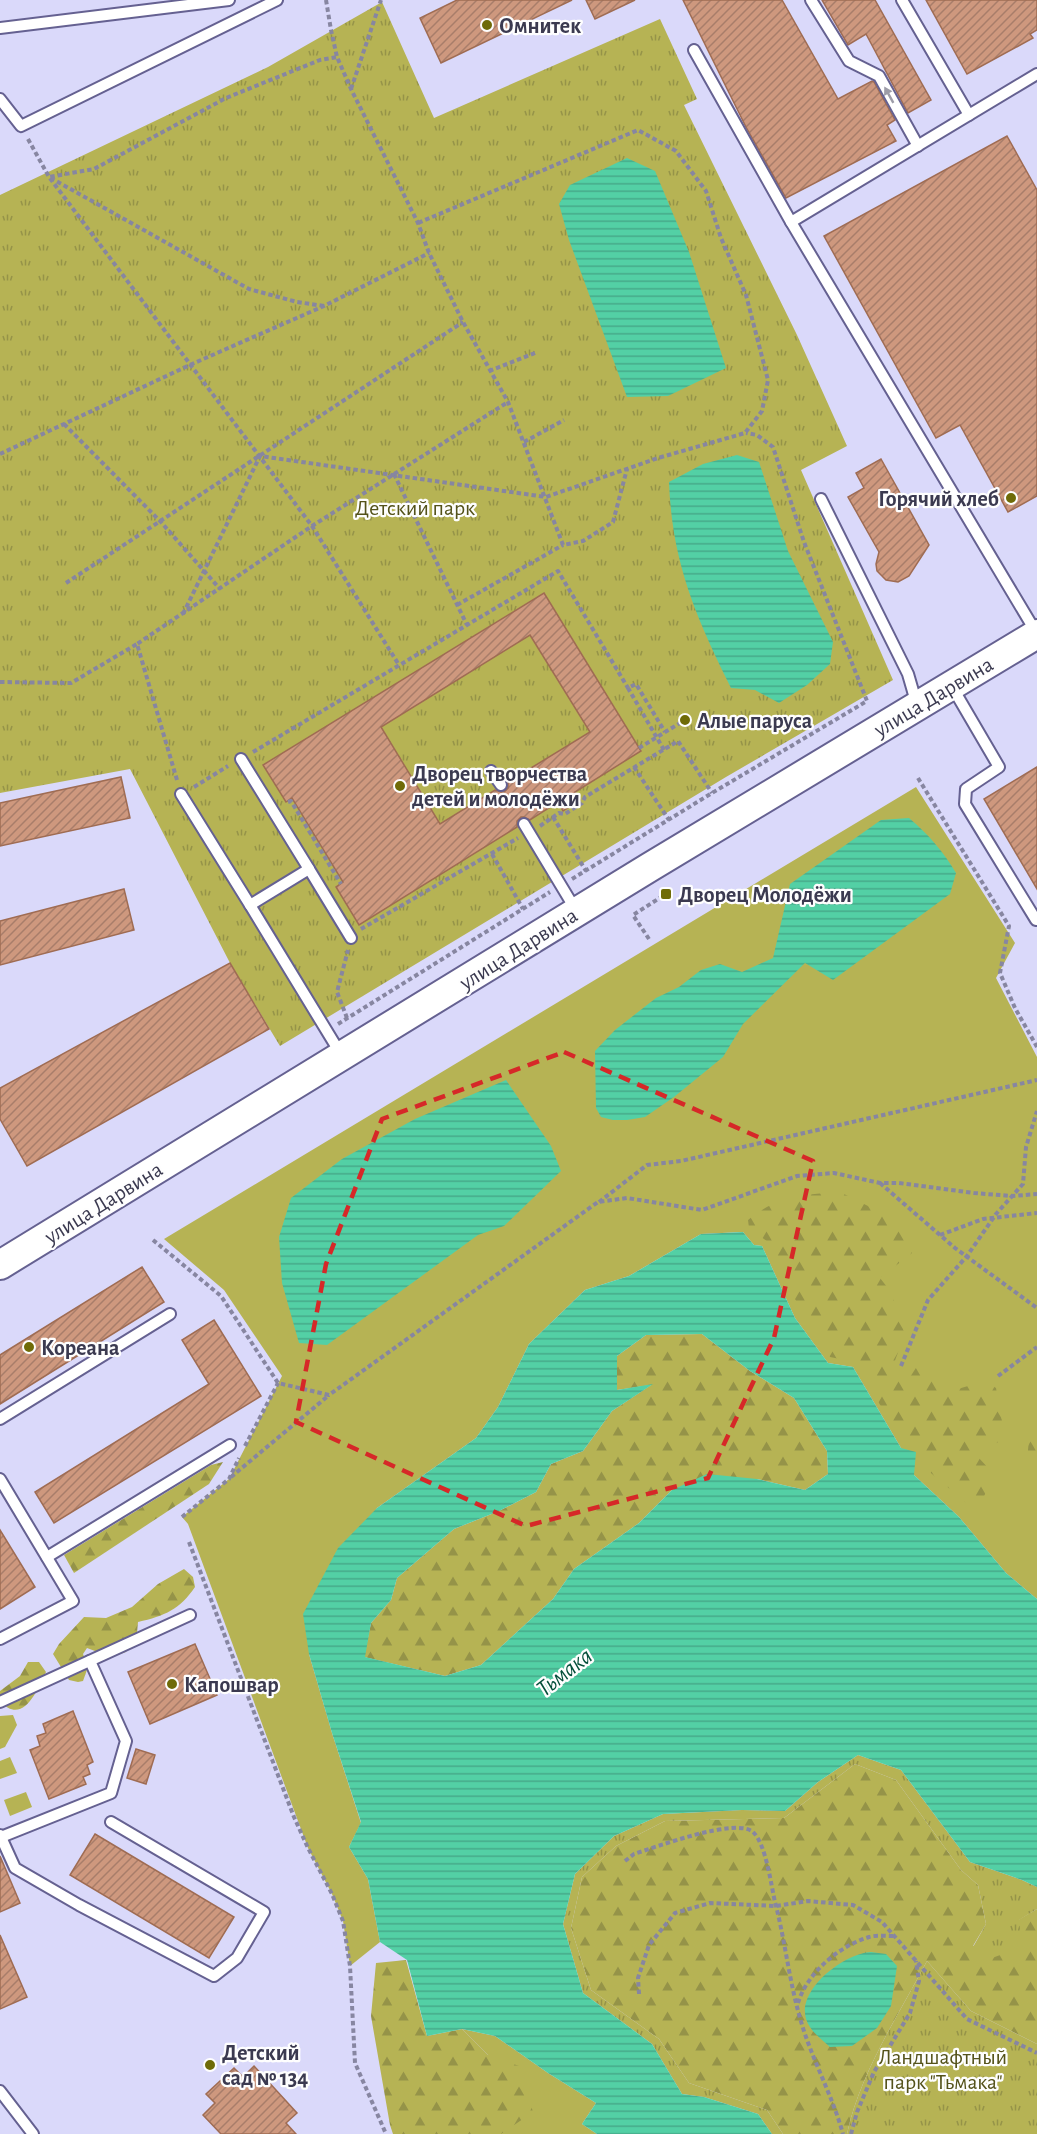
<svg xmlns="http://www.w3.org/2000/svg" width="1037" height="2134" viewBox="0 0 1037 2134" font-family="'Alegreya Sans',sans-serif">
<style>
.green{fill:#b6b354}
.forest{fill:url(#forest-firs)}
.park{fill:url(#park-tufts)}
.water{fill:url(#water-rules);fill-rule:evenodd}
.building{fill:url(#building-hatch);stroke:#9f6c53;stroke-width:1.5;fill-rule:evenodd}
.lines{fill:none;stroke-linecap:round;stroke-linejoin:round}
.lane-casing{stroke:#656191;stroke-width:14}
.secondary-casing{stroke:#656191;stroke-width:32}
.path{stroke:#8786a1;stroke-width:4;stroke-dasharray:4.5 3;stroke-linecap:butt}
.lane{stroke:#fff;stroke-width:10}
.secondary{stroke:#fff;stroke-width:28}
.path-bridge{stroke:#8786a1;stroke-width:4;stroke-dasharray:4.5 3;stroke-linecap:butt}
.oneway{fill:#9d9ca8}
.marked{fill:none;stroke:#d62828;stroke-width:4.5;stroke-dasharray:12 8;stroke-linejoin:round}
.poi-dot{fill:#6f6b08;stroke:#fefefe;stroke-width:2}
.labels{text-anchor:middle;stroke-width:4.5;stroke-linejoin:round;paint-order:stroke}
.poi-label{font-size:22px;font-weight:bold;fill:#3b3a50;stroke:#fefefe;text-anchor:start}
.park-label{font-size:22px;fill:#54521a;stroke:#fefefe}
.street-label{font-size:22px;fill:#3b3a50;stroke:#fefefe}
.water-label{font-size:24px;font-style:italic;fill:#044f3a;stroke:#fefefe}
</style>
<defs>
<pattern id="forest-firs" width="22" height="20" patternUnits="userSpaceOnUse" patternTransform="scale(1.5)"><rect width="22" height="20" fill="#b6b354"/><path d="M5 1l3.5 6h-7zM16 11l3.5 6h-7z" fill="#959348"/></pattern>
<pattern id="park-tufts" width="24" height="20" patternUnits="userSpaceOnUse" patternTransform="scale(1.5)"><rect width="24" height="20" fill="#b6b354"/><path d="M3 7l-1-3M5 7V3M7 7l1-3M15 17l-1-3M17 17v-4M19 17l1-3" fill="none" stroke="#959348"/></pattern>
<pattern id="water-rules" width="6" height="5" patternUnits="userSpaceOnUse" patternTransform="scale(1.5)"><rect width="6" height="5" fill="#53d0a5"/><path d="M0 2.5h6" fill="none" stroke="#46aa89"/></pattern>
<pattern id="building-hatch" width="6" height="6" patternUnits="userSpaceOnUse" patternTransform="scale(1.5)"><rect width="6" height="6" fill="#ce987e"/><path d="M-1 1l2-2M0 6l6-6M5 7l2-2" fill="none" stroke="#a87d6a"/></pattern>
</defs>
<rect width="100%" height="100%" fill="#dad9fa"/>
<!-- green -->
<g class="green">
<polygon points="916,787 1015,943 996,978 1037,1057 1037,1599 1006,1573 959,1517 914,1475 901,1448 853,1367 828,1363 795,1318 762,1246 754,1245 743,1232 701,1234 629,1276 585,1290 529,1344 498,1407 476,1438 377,1508 309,1654 332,1733 361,1823 349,1847 368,1879 380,1942 350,1966 343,1921 332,1894 308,1848 188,1524 182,1517 229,1479 282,1376 224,1290 164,1239"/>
<polygon points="13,1715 17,1725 5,1747 0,1749 0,1716"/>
<polygon points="10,1757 17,1773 0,1779 0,1761"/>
<polygon points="26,1792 32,1807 10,1816 4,1800"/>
<polygon points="462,2029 495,2036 548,2073 596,2103 582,2124 597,2134 501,2134 488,2055"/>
</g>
<!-- forest -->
<g class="forest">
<path d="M840,1192L896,1220L912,1253L880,1278L891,1292L905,1334L891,1371L905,1385L921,1360L933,1363L951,1391L985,1381L996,1388L1005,1438L976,1455L994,1474L977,1512L925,1468L926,1446L903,1444L855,1362L830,1357L795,1299L768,1242L749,1228L748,1220C779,1195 801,1195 840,1192Z"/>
<polygon points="702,1334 750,1371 794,1398 827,1451 828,1474 805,1490 757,1479 672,1490 639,1523 574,1569 553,1599 481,1665 445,1676 364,1657 371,1623 391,1600 397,1578 454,1529 499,1511 536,1492 551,1464 583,1451 612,1411 651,1385 617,1390 617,1356 646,1335"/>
<path d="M1037,1418V1481C1023,1456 1027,1444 1037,1418Z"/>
<polygon points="223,1462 209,1484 74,1573 64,1555 211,1465"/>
<path d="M184,1569L193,1577L195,1587C180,1609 165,1616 138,1622L137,1633L126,1652L111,1657L87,1648L83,1654L88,1667L83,1681L78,1682L69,1680L53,1654L59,1644L84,1617L106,1618L132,1607L158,1584Z"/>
<path d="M28,1662H39L46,1672C38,1689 23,1727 0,1701V1691L20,1676Z"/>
<path d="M855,1764L896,1780L961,1870L978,1885L986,1924L973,1946L1037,1909V2044L971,2011L927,1961C898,2016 860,2073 847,2134H783L767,2110L689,2083L659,2039L591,1990L571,1928L582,1877L616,1846L665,1821L784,1818Z"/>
<polygon points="406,1960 427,2036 462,2029 488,2055 519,2066 533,2112 501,2134 393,2134 390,2125 371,2016 376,1963"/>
</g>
<!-- park -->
<g class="park">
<polygon points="382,2 434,118 660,19 697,99 684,105 797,335 847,446 801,470 893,680 726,777 280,1046 230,963 130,769 0,793 0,195 268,67"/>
<polygon points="858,1755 901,1770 970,1862 1022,1880 1037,1887 1037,1909 1019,1920 1022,1947 992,1958 973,1947 986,1924 978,1885 961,1870 896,1780 855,1764 784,1818 665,1821 616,1846 582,1877 571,1928 591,1990 659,2039 689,2083 767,2110 783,2134 772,2134 758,2114 704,2097 682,2094 652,2044 583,1993 563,1924 575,1874 614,1836 663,1814 742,1810 785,1811 818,1782"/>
<path d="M927,1961L971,2011L1037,2044V2134H847C860,2073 898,2016 927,1961Z"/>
</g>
<!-- water -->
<g class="water">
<polygon points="627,158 655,171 689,252 726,368 668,396 627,397 569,240 559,204 570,185"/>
<path d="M737,455L759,462L788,551L833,642L830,664L807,685L779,703L755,690L731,688C696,617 672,563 669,482L703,464Z"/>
<path d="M909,818C929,835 943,851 956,873L950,894L833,980L805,963L743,1024L723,1057L674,1097L645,1117L627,1120H613L601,1117L596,1108L595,1051L615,1030L656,998L679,987L701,970L720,964L742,972L773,958L790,884L881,820Z"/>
<polygon points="506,1080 551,1146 561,1171 504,1226 478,1235 327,1345 299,1343 282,1283 279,1237 291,1198 342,1159 415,1119"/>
<path d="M743,1232L754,1245L762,1246L795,1318L828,1363L853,1367L901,1448L916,1452L914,1475L959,1517L1006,1573L1037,1599V1887L1022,1880L970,1862L901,1770L858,1755L818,1782L785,1811L742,1810L663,1814L614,1836L575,1874L563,1924L583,1993L652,2044L682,2094L704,2097L758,2114L772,2134H597L582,2124L596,2103L548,2073L495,2036L462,2029L427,2036L407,1960L380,1942L368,1879L349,1847L361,1822L332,1733L309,1654L303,1614L338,1548L377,1508L476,1438L498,1407L529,1344L585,1290L629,1276L701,1234ZM702,1334L750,1371L794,1398L827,1451L828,1474L805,1490L757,1479L707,1474L672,1490L639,1523L574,1569L553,1599L481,1665L445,1676L365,1657L371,1623L391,1600L397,1578L454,1529L499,1511L536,1492L551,1464L583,1451L612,1411L653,1384L617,1390V1356L646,1335Z"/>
<path d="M871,1952L886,1954L897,1966L891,2006L877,2028L852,2046L830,2047C820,2038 810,2031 806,2019C797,1989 845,1953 871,1952Z"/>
</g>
<!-- building -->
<g class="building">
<polygon points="457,0 572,0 441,63 420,18"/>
<polygon points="586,0 635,0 595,19"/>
<polygon points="683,0 782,0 838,99 872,81 874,82 895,120 887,125 896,141 786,198 746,127"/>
<polygon points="822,0 875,0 931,100 908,113 866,34 848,45"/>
<polygon points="926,0 1037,0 1037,30 1030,34 1033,38 967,74"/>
<polygon points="1007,136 1037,190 1037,496 1008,512 960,425 936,438 824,236"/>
<polygon points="881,459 929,545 909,576 898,582 886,580 877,571 876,564 879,552 848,497 864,488 856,473"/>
<path d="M544,593L641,751L575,792L580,800L563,811L558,802L530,820L524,817H521L517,821V827L359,925L336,887L343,882L292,798L286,802L263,765ZM530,635L590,732L508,782V788L505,791L501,792L495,790L440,824L381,727Z"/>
<polygon points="1037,767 1037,889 984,799"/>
<polygon points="121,777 130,818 0,846 0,803"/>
<polygon points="124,889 134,930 0,965 0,921"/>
<polygon points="230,963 269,1029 27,1166 0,1119 0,1088"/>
<polygon points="142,1267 164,1302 0,1404 0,1355"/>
<polygon points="214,1320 261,1396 54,1523 35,1492 209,1384 182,1340"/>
<polygon points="0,1530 35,1587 0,1609"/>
<polygon points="195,1644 217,1695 150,1724 128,1672"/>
<polygon points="73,1711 93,1762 87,1765 90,1774 83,1777 86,1784 49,1799 30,1750 40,1746 37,1736 46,1733 43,1724"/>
<polygon points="136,1749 155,1755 146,1784 127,1778"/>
<polygon points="95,1834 234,1917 209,1958 70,1875"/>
<polygon points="0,1856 20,1903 0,1912"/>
<polygon points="0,1935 27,1997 0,2009"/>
<polygon points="254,2066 297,2113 286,2123 296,2134 221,2134 203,2115 215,2103 206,2094 234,2068 243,2077"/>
</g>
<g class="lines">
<!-- lane casing -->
<g class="lane-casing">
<g id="lane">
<polyline points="811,0 849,61 879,76 918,146"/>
<polyline points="902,0 969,115"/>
<polyline points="0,28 229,0"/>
<polyline points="694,50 791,222"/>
<polyline points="1037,74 791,222 1037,634"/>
<polyline points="0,99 21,126 277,0"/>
<polyline points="821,499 908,674 917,705"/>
<polyline points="951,685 999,767 966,789 965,804 1036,920"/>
<polyline points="241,759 309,869 250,905 342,1056"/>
<polyline points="491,771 501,785"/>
<polyline points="181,794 250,905"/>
<polyline points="524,824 577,912"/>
<polyline points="309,869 351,938"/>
<polyline points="0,1419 170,1314"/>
<polyline points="0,1479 73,1601 0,1639"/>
<polyline points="47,1557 230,1445"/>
<polyline points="0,1702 190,1615"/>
<polyline points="0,1835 15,1868 79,1905 214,1976 237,1958 264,1912 111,1822"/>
<polyline points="1,1837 111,1793 126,1741 90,1661"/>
<polyline points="0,2091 33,2134"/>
</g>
</g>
<!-- secondary casing -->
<g class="secondary-casing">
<polyline id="secondary" points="0,1265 650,867 1037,634"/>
</g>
<!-- path -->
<g class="path">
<polyline points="326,0 331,30 337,57 351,89 418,223 429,253 463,322 508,402 563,545 583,541 613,522 627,469"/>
<polyline points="351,89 381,0"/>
<polyline points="28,139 49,177 312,526 399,665"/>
<polyline points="324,306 297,302 249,289 49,177 94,169 226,98 320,60 337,57"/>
<polyline points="489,371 535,353"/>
<polyline points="64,424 160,521 220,589"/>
<polyline points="524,442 564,420"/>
<polyline points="0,454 192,364 324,306 429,253"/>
<polyline points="394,474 467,625"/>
<polyline points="66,583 463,322"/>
<polyline points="457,605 563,545"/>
<polyline points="183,614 260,456 546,497 658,458 745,433 762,411 768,380 746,295 721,238 706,191 676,151 638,130 418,223"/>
<polyline points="0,682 71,683 137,644"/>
<polyline points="664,750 628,688 636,684 665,732"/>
<polyline points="253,752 558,571 628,688"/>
<polyline points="634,767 669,820"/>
<polyline points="918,778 1009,926 1000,973 1015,1008 1037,1047"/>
<polyline points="177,780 137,644 312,526 508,402"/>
<polyline points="194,787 228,766"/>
<polyline points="288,802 291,801 341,884"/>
<polyline points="553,817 586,871"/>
<polyline points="540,826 559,813 565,814 582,803 585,797 678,741 712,793"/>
<polyline points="492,854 523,909"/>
<polyline points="572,879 712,793 867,701 804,542 773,447 757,435 746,433"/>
<polyline points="361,929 518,838"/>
<polyline points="649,939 633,915 666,894"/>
<polyline points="347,1018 337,992 348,950"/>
<polyline points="338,1024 550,892"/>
<polyline points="880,1183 955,1248 1037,1308"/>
<polyline points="599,1202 647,1165 681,1161 1037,1080"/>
<polyline points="940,1235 983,1219 1037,1213"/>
<polyline points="153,1240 221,1296 278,1383 329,1395 598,1202 627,1198 702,1210 797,1176 834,1173 880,1183 899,1183 974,1193 1012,1196 1037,1194"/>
<polyline points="901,1366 928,1300 967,1256 996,1214 1023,1184 1026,1147 1037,1111"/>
<polyline points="998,1376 1037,1347"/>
<polyline points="245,1446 278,1383"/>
<polyline points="231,1477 328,1396"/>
<polyline points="182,1517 229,1479 239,1458"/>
<polyline points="189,1542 294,1817 308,1848 332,1894 343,1921 350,1966 355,2063 386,2134"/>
<path d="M625,1861L634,1854C656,1847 736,1817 753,1832C766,1844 771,1885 775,1902C785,1940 789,1980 800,2018C811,2058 832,2094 843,2134"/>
<polyline points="639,1994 638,1978 649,1945 675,1913 710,1903 776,1906 808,1901 853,1905 882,1922 967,2019 1037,2053"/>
<path d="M798,2003C807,1973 839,1946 869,1937C876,1935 886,1936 893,1936"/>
<polyline points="851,2134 857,2112 874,2072 910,2013 919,1981 916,1961"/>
</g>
<!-- lane -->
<use href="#lane" class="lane"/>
<!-- secondary -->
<use href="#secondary" class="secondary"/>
<!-- path-bridge -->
<polyline class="path-bridge" points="639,748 685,720"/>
</g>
<!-- one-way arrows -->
<defs><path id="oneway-solid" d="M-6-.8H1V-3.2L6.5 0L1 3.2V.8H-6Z" transform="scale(1.5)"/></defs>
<use class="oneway" href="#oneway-solid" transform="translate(889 95) rotate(-119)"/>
<!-- marked area -->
<path class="marked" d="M564,1052L813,1161L774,1338L708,1478L526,1526L296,1422L326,1264L382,1119Z"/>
<!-- markers -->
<g class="poi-dot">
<circle cx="487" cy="25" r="6"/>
<circle cx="1011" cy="498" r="6"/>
<circle cx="685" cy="720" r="6"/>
<circle cx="400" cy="786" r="6"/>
<rect x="660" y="888" width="12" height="12" rx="3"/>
<circle cx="29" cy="1347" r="6"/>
<circle cx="172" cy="1684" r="6"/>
<circle cx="210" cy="2065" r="6"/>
</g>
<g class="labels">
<!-- poi labels -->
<g class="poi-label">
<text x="499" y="33">Омнитек</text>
<text x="999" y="506" text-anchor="end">Горячий хлеб</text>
<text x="697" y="728">Алые паруса</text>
<text x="412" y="781">Дворец творчества<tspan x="412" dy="25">детей и молодёжи</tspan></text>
<text x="678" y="902">Дворец Молодёжи</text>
<text x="41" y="1355">Кореана</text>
<text x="184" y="1692">Капошвар</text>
<text x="222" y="2060">Детский<tspan x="222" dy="25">сад № 134</tspan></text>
</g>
<!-- park labels -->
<g class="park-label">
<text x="415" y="515">Детский парк</text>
<text x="943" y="2064">Ландшафтный<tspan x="943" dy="25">парк "Тьмака"</tspan></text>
</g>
<!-- street labels -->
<g class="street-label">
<text transform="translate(933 696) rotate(-31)" y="8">улица Дарвина</text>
<text transform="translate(518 948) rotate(-32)" y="8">улица Дарвина</text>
<text transform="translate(103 1202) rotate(-32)" y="8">улица Дарвина</text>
</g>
<!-- water labels -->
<g class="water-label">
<text transform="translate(564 1672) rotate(-38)" y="8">Тьмака</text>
</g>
</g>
</svg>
